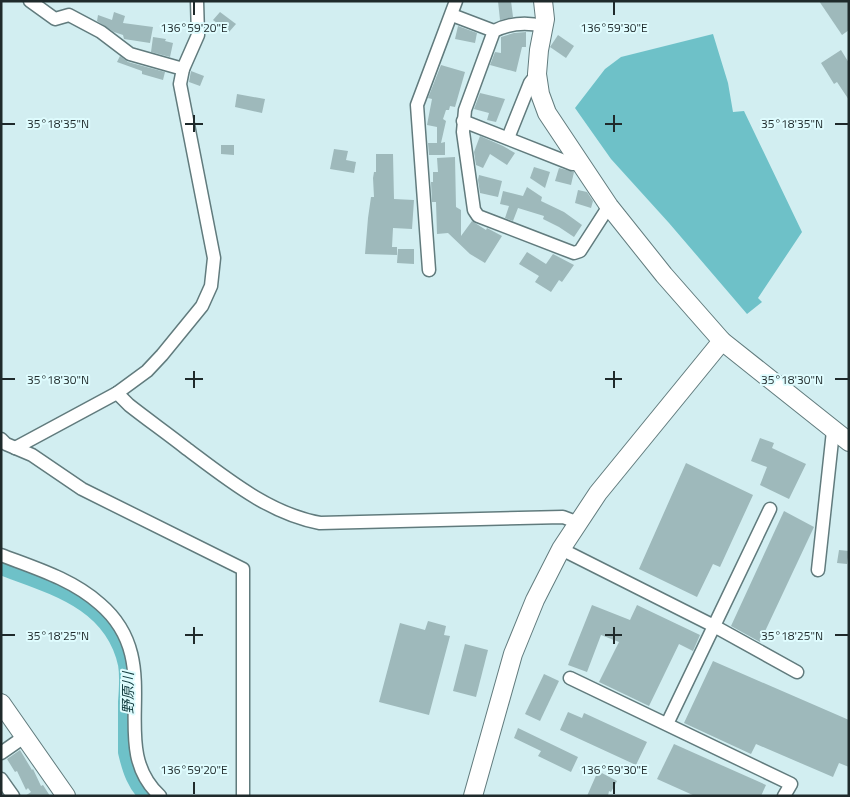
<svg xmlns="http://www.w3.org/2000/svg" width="850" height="797" viewBox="0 0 850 797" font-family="'Titillium Web','Noto Sans JP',sans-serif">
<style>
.water{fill:#6ec1c8}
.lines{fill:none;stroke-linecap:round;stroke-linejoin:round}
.river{stroke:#6ec1c8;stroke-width:20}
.building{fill:#9eb9bb}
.street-casing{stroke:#617b7d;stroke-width:15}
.secondary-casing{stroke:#617b7d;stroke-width:20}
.street{stroke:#fff;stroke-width:12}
.secondary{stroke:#fff;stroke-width:18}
.ticks{fill:none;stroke:#1f2a2b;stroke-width:2}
.labels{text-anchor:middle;stroke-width:4;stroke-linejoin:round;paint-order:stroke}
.water-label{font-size:14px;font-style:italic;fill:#113a3d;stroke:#dffcfe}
.ticks-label{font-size:12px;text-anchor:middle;fill:#1f2a2b;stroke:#dffcfe;stroke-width:4;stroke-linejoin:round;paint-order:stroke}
</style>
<rect width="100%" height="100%" fill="#d2eef1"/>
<!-- water -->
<polygon class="water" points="713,34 728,83 733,112 744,111 802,232 758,298 762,302 747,314 669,223 611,159 575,108 605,69 621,57"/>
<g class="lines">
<!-- river -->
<path class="river" d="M1,565C54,585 114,600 128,664C130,676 129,690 128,702C128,719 128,736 128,752C132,769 137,785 150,796"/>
</g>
<!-- building -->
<g class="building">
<polygon points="498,1 511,1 513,17 500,20"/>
<polygon points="819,1 849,1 849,30 842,35"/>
<polygon points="114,12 125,16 123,23 153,27 150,43 124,39 123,35 114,32 97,21 98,15 112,20"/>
<polygon points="220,12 236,24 229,32 213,20"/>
<polygon points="458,26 477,33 475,43 455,39"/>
<polygon points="526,32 526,47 522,47 516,72 490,65 495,52 501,53 501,37 514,33"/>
<polygon points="558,35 574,46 566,58 550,47"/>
<polygon points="153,37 166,39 165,41 173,43 170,57 151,52"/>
<polygon points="841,50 849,63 849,100 837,82 834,84 821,63"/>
<polygon points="120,56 128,62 165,72 163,80 142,74 142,71 117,62"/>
<polygon points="441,65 465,72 455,107 450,106 449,110 446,110 443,119 446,121 441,143 445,142 445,155 429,155 428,143 437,143 437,127 427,125 432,99 428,98"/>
<polygon points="191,71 204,76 200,86 189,82"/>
<polygon points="480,93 505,99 496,122 487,120 489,113 474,109"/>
<polygon points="237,94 265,99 262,113 235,107"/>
<polygon points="480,136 503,146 515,153 507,165 490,154 483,168 476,165 474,152"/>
<polygon points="221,145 234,145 234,155 221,154"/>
<polygon points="334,149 348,151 346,160 356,162 354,173 330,169"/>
<polygon points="376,154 393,154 394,199 414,200 412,229 393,228 392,247 397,247 397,255 365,254 368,218 371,197 374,197 373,178 374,172 376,172"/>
<polygon points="455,157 456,207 461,210 461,236 472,221 486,230 487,228 502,236 485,263 470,254 448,233 437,234 436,202 432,202 431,182 433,182 433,172 438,172 437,158"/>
<polygon points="534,167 550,172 545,188 530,178"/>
<polygon points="559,168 574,172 571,185 555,181"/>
<polygon points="479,175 502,181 498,197 480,193 478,180"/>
<polygon points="527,187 542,197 541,201 564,212 582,225 574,237 559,227 543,219 544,216 518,208 513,221 505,218 509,206 500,204 503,191 523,196"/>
<polygon points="578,190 587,192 593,201 591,208 575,203"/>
<polygon points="398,249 414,249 414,264 397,263"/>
<polygon points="527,252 546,264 553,254 574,265 562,282 559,280 551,292 535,282 539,276 519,264"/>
<polygon points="760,438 774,443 772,448 806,464 789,499 760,485 767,467 751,461"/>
<polygon points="686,463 753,495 720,567 713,564 697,597 639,569"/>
<polygon points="784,511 814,527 760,642 731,626"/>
<polygon points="839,550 849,551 847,564 837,563"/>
<polygon points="592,605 630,620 637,605 700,635 693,651 679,644 649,706 599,682 619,642 601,635 587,672 568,665"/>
<polygon points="428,621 446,626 444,635 450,636 429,715 379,702 400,623 425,630"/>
<polygon points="465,644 488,650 476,697 453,691"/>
<polygon points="713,661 849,720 849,767 839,763 833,777 756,744 751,754 684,723"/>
<polygon points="544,674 559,681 540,721 525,714"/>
<polygon points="568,712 582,718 584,713 647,742 636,765 560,730"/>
<polygon points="518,728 578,757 571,772 538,756 541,751 514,738"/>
<polygon points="674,744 766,785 761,796 695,796 657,779"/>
<polygon points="20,750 32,770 33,769 41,786 43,785 50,796 25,796 31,792 28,788 26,790 17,771 15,772 7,759"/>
<polygon points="598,771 617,781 611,792 609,791 608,796 587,796"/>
</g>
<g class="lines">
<!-- street casing -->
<g class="street-casing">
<g id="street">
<polyline points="30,1 55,19 69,15 101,32 130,54 183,69"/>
<polyline points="452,15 494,31"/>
<path d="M543,26C527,22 510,23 494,31L465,110L463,132L474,210L478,216L574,253L580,251L609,206"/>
<polyline points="463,121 572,164 581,164"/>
<polyline points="508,138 530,83 537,74"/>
<polyline points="429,270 417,105 456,1"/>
<path d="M117,393L129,405C148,420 168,434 187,449C227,479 270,514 320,523L563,517L579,523"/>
<polyline points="1,439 6,444 32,455 82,489 243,569 243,796"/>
<polyline points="15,448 117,393 147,371 162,355 202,306 211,286 214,258 180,84 183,69 198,35 197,1"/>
<polyline points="561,549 714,626 770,509"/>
<path d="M1,555C35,568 72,579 100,604C169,663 104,745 160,796"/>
<polyline points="818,570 833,431"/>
<polyline points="570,678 791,784 784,796"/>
<polyline points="667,724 714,626 797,672"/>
<polyline points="1,753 24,737"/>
<polyline points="1,779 13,796"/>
</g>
</g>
<!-- secondary casing -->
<g class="secondary-casing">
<g id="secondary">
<polyline points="543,1 545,19 539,50 537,74 540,94 547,113 609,206 664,275 722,341 849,442"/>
<polyline points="1,703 66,796"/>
<polyline points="473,796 513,654 535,600 561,549 598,493 722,341"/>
</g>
</g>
<!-- street -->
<use href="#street" class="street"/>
<!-- secondary -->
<use href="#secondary" class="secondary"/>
</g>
<!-- ticks -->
<path class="ticks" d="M194,2V15M614,2V15M194,115V132M614,115V132M2,124H15M185,124H203M605,124H622M835,124H848M194,371V388M614,371V388M2,379H15M185,379H203M605,379H622M835,379H848M194,627V644M614,627V644M2,635H15M185,635H203M605,635H622M835,635H848M194,782V794M614,782V794"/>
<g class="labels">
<!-- water labels -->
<g class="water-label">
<text transform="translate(128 693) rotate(-90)" y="5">野原川</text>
</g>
</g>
<g class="ticks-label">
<text x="194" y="32">136°59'20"E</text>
<text x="614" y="32">136°59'30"E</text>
<text x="58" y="128">35°18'35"N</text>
<text x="792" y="128">35°18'35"N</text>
<text x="58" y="384">35°18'30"N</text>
<text x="792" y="384">35°18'30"N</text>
<text x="58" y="640">35°18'25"N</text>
<text x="792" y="640">35°18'25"N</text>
<text x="194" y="774">136°59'20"E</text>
<text x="614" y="774">136°59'30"E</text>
</g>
<!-- border -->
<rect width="850" height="797" fill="none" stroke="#1f2a2b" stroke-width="5"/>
</svg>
